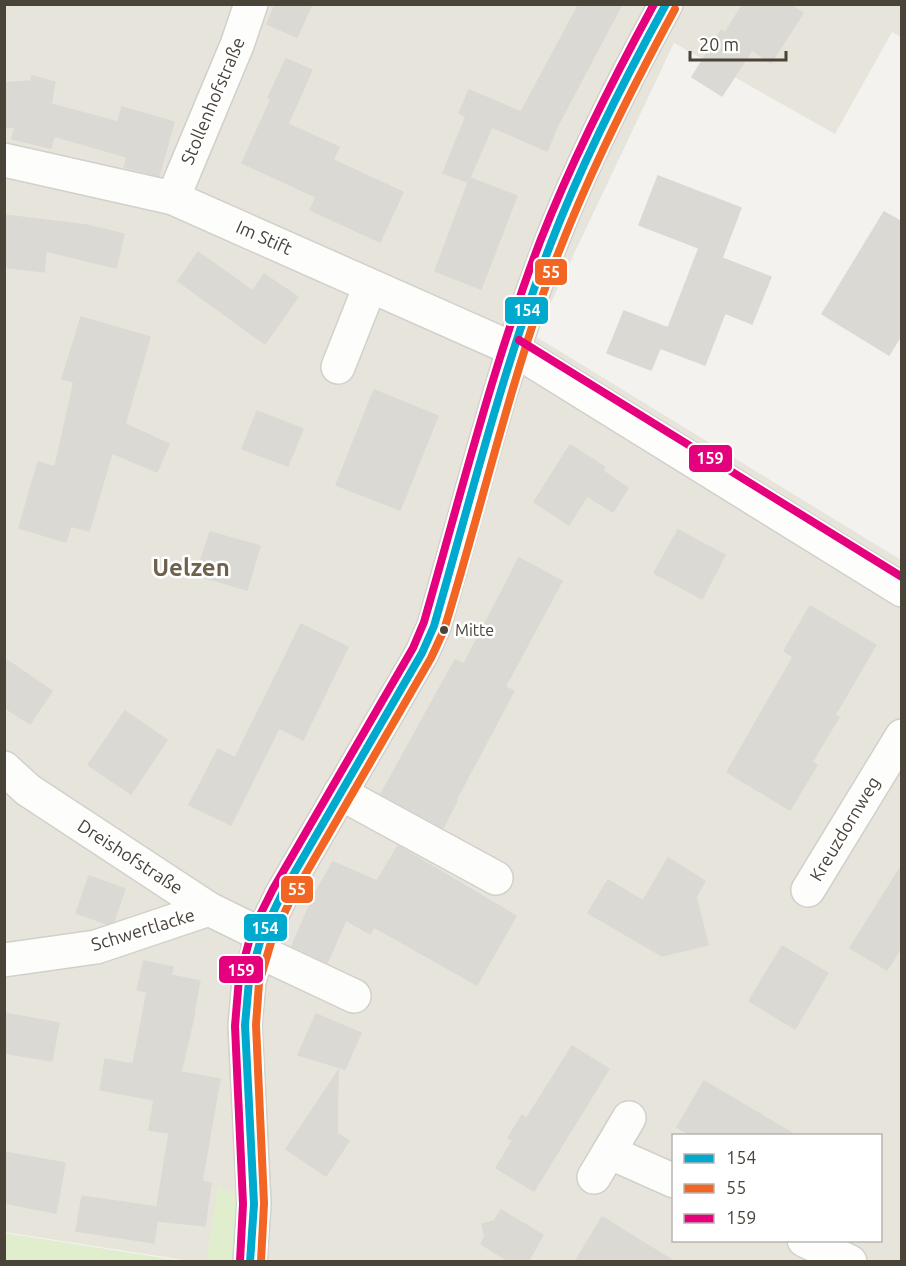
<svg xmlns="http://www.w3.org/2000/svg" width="906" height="1266" viewBox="0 0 906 1266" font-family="Ubuntu,sans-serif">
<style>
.residential{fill:#e7e4db;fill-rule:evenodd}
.green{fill:#e0eece}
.building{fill:#dbd9d4;stroke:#dbd9d3;stroke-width:1.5}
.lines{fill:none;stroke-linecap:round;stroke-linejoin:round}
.minor-casing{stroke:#d1d0cb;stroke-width:36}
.minor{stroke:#fdfdfc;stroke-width:33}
.bus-1-casing{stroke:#fff;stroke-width:12}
.bus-2-casing{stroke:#fff;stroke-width:12}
.bus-3-casing{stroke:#fff;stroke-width:12}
.bus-1{stroke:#00a9ce;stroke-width:8}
.bus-2{stroke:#f26522;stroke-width:8}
.bus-3{stroke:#e5007d;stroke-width:8}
.bus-dot{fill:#4a4338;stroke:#fff;stroke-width:2}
.labels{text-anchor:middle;stroke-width:5;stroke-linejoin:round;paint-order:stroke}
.bus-label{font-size:16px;fill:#4a4338;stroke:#fff;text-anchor:start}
.street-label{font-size:18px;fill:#4a4338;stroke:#fff}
.district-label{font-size:24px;font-weight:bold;fill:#6e624f;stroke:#fff}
.line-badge{stroke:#fff;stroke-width:2}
.badge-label{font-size:16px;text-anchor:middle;font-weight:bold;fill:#fff}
</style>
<rect width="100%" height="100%" fill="#f3f2ee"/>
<!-- residential -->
<path class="residential" d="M4,5H901V37L892,32L835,134L674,43L535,336L901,560V1261L196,1262L5,1232ZM674,1136H880V1240H674Z"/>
<!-- green -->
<g class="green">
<polygon points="218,1185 254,1204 250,1261 206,1262"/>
<polygon points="5,1233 182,1261 5,1261"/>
</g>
<!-- building -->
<g class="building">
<polygon points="275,4 312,4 297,37 267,24"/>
<polygon points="579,4 622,4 557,127 547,151 492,127 468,182 443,173 466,116 459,113 469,90 521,112"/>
<polygon points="743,4 789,4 803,13 771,63 752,50 722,96 692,77 721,30 725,33"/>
<polygon points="286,59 312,70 288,124 339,147 333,160 403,192 380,242 310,210 316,197 242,163 271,99 268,98"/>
<polygon points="32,76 55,82 51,104 118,122 122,107 174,122 159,176 124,167 127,157 54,136 51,148 12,139 15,127 4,128 4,83 31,81"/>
<polygon points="658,176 741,208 722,258 771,277 752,324 725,313 705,365 660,348 664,339 651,370 607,353 624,311 668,328 699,248 639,225"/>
<polygon points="470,178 517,196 481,289 435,271"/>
<polygon points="884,212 902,222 902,334 889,355 822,314"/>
<polygon points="4,215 86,225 124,234 116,268 46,251 44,272 4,267"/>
<polygon points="198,252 253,291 264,274 298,297 265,344 178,281"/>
<polygon points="81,317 150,337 125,424 169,444 157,472 112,453 89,531 71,526 66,542 19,528 38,462 55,467 74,382 62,379"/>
<polygon points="374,390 438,416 400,510 336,485"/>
<polygon points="257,411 303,429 288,466 242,449"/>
<polygon points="570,445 605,467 603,471 628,488 613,512 587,496 569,525 534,502"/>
<polygon points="678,530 725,555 702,599 654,573"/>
<polygon points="210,532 260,546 247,590 196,575"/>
<polygon points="519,558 562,581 505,687 514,691 456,800 457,801 443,828 381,794 455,660 464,664"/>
<polygon points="810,606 876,645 835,715 839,717 812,762 817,765 790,810 727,772 793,657 784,651"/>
<polygon points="301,624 348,647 303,740 279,728 231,825 189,805 218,749 235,758"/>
<polygon points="4,658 52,691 30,724 4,707"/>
<polygon points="125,711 167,740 131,794 88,765"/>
<polygon points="398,846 516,916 477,985 374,927 370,934 346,920 327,963 292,946 314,895 333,862 377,881"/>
<polygon points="668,858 705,881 696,897 708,945 662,956 588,913 608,880 643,901"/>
<polygon points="902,865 902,946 887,970 850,948"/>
<polygon points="89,876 125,889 114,921 107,924 76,913"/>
<polygon points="782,946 828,973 795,1029 749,1001"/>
<polygon points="144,961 173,967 171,975 200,981 194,1011 195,1012 181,1072 220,1079 202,1181 211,1183 205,1226 157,1221 154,1243 76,1231 82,1196 157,1207 169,1133 149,1130 154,1100 100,1090 105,1059 133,1064 147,992 137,990"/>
<polygon points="4,1013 59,1023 52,1061 4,1053"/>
<polygon points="316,1014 361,1033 345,1069 298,1055"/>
<polygon points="572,1046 609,1069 534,1191 496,1168 513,1140 508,1138 522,1115 527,1118"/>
<polygon points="338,1071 337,1133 349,1141 326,1176 286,1149"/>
<polygon points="704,1081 797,1136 692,1136 677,1127"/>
<polygon points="4,1152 65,1163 56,1213 4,1203"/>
<polygon points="501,1210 543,1235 528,1262 510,1262 481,1244 485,1236 482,1224 494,1221"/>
<polygon points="602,1217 675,1262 575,1262"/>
</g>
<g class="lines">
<!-- minor casing -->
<g class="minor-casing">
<g id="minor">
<polyline points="4,160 173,198 513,349 902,590"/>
<polyline points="173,198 237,45 251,4"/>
<polyline points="338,367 370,286"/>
<polyline points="4,768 28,790 209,909 262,935"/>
<polyline points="340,793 496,878"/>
<polyline points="808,890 902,736"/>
<polyline points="258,951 354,996"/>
<polyline points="4,960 96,947 209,909"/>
<polyline points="629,1118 609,1152 674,1181"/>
<polyline points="594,1177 609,1152"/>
<polyline points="804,1240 850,1262"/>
<path d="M250,1262L254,1204L245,1025L249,981L258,951L262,935L282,894L422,653L434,626C471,498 503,367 551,243C583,160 623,82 666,4"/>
</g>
</g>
<!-- minor -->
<use href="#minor" class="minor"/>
<!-- bus-1 casing -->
<g class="bus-1-casing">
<path id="bus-1" d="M250,1262L254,1204L245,1025L249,981L262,935L282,894L422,653L434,626C471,498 503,367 551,243C583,160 623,82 666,4"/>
</g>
<!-- bus-2 casing -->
<g class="bus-2-casing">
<path id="bus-2" d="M261,1262L264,1203L256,1025L259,983L272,939L291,899L431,658L444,630C478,519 505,404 543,294C578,195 625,101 675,9"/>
</g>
<!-- bus-3 casing -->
<g class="bus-3-casing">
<g id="bus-3">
<polyline points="519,340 902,577"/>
<path d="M240,1261L243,1204L235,1026L239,978L252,931L273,889L413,648L424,622C461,494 493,364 541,239C573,158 612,81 654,4"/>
</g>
</g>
<!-- bus-1 -->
<use href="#bus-1" class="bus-1"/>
<!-- bus-2 -->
<use href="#bus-2" class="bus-2"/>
<!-- bus-3 -->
<use href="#bus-3" class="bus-3"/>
</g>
<!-- markers -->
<circle class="bus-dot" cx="444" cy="630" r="5"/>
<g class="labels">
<!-- bus labels -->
<g class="bus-label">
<text x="455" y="636">Mitte</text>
</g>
<!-- street labels -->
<g class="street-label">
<text transform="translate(213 101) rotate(-67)" y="6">Stollenhofstraße</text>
<text transform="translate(264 238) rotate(24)" y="6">Im Stift</text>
<text transform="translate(845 829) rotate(-59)" y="6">Kreuzdornweg</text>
<text transform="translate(130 857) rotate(33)" y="6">Dreishofstraße</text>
<text transform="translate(143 930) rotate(-17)" y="6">Schwertlacke</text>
</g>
<!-- district labels -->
<g class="district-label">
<text x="191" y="576">Uelzen</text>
</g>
</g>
<g class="line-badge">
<rect x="534" y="258" width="34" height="28" rx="6" fill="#f26522"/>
<rect x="504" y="296" width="45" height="29" rx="6" fill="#00a9ce"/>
<rect x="688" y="444" width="45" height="29" rx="6" fill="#e5007d"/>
<rect x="280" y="875" width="34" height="29" rx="6" fill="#f26522"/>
<rect x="243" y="913" width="45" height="29" rx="6" fill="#00a9ce"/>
<rect x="218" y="955" width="46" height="29" rx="6" fill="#e5007d"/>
</g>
<g class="badge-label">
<text x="551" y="278">55</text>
<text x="527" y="316">154</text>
<text x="710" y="464">159</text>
<text x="297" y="895">55</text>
<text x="265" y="934">154</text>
<text x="241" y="976">159</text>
</g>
<!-- border -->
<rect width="906" height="1266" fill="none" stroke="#4a4338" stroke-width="12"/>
<!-- legend -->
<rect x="672" y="1134" width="210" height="108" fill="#ffffff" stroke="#b7b4af" stroke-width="1.5"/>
<rect x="684" y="1154" width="30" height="9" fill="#00a9ce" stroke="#b7b4af" stroke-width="1.5"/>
<text x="726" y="1164" font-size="18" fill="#4a4338">154</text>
<rect x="684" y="1184" width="30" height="9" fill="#f26522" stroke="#b7b4af" stroke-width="1.5"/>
<text x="726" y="1194" font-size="18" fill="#4a4338">55</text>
<rect x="684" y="1214" width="30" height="9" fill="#e5007d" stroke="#b7b4af" stroke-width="1.5"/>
<text x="726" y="1224" font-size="18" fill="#4a4338">159</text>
<!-- scale -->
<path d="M690 51v9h96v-9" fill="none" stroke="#4a4338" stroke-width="3"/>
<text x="699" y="51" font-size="18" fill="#4a4338" stroke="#ffffff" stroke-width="4.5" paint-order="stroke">20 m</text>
</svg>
